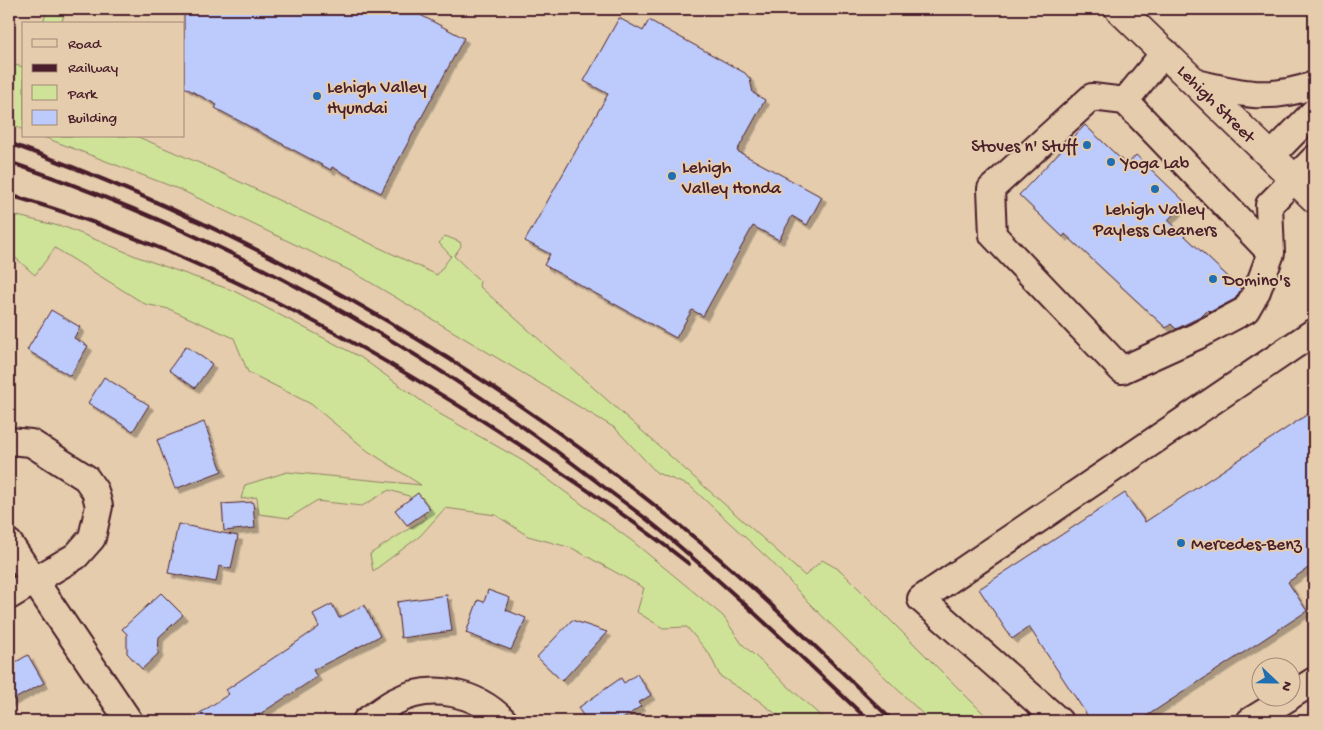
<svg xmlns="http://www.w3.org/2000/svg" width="1323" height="730" viewBox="0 0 1323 730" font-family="'Gochi Hand',sans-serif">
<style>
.green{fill:#cfe398;stroke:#8c8162}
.building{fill:#bccbfc;stroke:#4a1f2b;filter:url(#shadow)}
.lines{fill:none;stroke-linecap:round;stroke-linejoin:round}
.minor-casing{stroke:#4a1f2b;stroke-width:30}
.highway-casing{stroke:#4a1f2b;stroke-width:31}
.minor{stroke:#e4ccac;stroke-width:26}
.highway{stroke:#e4ccac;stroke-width:28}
.rail{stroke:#4a1f2b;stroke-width:4}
.poi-dot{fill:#1f6fb2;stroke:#e4ccac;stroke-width:2}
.labels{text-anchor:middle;stroke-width:4;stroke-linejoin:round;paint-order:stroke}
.poi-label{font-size:18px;fill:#4a1f2b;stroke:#e4ccac;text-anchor:start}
.street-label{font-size:18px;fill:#4a1f2b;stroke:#e4ccac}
</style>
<defs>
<filter id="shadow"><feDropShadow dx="4.5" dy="4.5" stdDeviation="0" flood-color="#0004"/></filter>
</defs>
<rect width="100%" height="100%" fill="#e4ccac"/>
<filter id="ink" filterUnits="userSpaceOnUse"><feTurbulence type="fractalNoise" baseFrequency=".02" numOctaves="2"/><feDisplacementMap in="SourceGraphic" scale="10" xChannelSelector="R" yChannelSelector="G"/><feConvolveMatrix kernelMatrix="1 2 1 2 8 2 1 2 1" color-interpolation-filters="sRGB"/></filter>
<g filter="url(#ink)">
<!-- green -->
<g class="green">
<polygon points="48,9 66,9 61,24 42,24"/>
<polygon points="9,64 24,67 24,130 9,124"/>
<polygon points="41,136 136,136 204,165 437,275 451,256 439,243 445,236 460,242 461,246 454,256 480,281 479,286 805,576 822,560 840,570 991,721 930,721 810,604 772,562 690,486 657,473 615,428 353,272 181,190"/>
<polygon points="9,214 67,228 138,257 234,291 360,357 438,413 523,461 632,541 723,616 742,644 826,721 785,721 758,700 720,676 710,655 687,627 663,628 637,612 644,588 572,548 528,536 496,515 445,508 420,536 373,571 370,554 426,518 409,496 389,490 362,506 316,501 289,518 259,514 257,497 241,499 245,485 287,472 421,485 368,451 311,404 248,372 234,338 169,309 145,304 55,248 35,275 9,252"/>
</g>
<!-- building -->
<g class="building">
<polygon points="184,9 409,9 464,38 381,193 332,167 331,170 215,108 217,105 184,87"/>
<polygon points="619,18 643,31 649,20 745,73 750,79 753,93 765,100 737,151 822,197 807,225 792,216 779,240 753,226 703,316 692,310 676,338 544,265 550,254 525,241 608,94 584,81"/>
<polygon points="1085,125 1127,165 1136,155 1185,202 1168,220 1241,289 1235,299 1210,312 1208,310 1202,316 1176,329 1171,324 1166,328 1065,234 1063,237 1019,195"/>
<polygon points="51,310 80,327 74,338 88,346 70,376 27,350"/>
<polygon points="186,346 212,364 195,388 169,370"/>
<polygon points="104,377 149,405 133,431 88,403"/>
<polygon points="1314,410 1314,564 1288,582 1307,611 1139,721 1091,721 1029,627 1012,639 979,589 1125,493 1145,522"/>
<polygon points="204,422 222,471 175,489 157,440"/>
<polygon points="418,493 430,509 407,525 395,510"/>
<polygon points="253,502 255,528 224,531 222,504"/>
<polygon points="178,524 238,536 231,569 219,566 216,582 168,573"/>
<polygon points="488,590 510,598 506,610 526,618 511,650 466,633 478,600 484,602"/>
<polygon points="161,593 183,615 159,637 158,654 142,669 127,653 127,634 122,629"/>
<polygon points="447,595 452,631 401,638 397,602"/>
<polygon points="332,604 339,618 364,605 380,636 313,670 317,677 249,721 188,721 229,694 226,690 319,627 313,614"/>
<polygon points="572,620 607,632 562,681 537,657"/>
<polygon points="28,655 44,683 9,702 9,666"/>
<polygon points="637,674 651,695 638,703 641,706 620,721 587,721 578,708 621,678 624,683"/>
</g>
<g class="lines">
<!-- minor casing -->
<g class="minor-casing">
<g id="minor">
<path d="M1196,83C1242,94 1268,101 1314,85"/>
<polyline points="1125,101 1165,52"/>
<polyline points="1271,156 1314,112"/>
<polyline points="1271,253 1125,101 1092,97 991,189 993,235 1122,370 1197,336 1246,310 1257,291 1271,253 1269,205 1314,159"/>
<polyline points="9,441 31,443 86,478 95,491 99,506 92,538 76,556 9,596"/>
<polyline points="9,543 129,721"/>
<polyline points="1290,696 1314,681"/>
<path d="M366,721C375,715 385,707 394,702C431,682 476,692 504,721"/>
<polyline points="1059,721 921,599 1314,332"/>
<polyline points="1250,721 1288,698"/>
</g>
</g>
<!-- highway casing -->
<g class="highway-casing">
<polyline id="highway" points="1119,9 1314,198"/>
</g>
<!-- minor -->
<use href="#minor" class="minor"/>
<!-- highway -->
<use href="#highway" class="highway"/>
<!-- rail -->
<g class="rail">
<path d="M9,143C263,235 493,369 701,543C768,599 830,661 893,721"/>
<path d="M9,162C221,234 419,344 596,481C619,499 644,516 666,535C736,594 803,658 869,721"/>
<path d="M9,195C193,248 364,342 523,447C580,485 636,522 689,564"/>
</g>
</g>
</g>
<!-- markers -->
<g class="poi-dot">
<circle cx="317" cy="96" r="5"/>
<circle cx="1087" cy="145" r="5"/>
<circle cx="1111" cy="162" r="5"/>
<circle cx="672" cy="176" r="5"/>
<circle cx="1155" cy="189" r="5"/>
<circle cx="1213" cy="279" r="5"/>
<circle cx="1181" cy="543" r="5"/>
</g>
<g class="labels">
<!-- poi labels -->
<g class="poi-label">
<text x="327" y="92">Lehigh Valley<tspan x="327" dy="21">Hyundai</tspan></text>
<text x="1077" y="151" text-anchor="end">Stoves n' Stuff</text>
<text x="1121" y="168">Yoga Lab</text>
<text x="682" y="172">Lehigh<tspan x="682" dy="21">Valley Honda</tspan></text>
<text x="1155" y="214" text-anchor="middle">Lehigh Valley<tspan x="1155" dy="21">Payless Cleaners</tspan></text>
<text x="1223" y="285">Domino's</text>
<text x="1191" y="549">Mercedes-Benz</text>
</g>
<!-- street labels -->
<g class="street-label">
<text transform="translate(1217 103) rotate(45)" y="6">Lehigh Street</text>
</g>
</g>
<!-- margin -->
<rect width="1323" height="730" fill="none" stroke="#e4ccac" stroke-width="30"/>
<rect x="15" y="15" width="1293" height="700" fill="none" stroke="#4a1f2b" stroke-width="2" filter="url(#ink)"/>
<!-- legend -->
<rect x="22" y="22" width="162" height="115" fill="#e4ccac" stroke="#a68778"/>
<rect x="32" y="39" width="25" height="8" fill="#e4ccac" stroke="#a68778"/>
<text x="68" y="48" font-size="15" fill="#4a1f2b">Road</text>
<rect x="32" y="64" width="25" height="8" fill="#4a1f2b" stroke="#a68778"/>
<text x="68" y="72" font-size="15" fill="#4a1f2b">Railway</text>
<rect x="32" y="85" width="25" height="15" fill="#cfe398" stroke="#a68778"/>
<text x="68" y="98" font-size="15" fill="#4a1f2b">Park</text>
<rect x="32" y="110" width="25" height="15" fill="#bccbfc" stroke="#a68778"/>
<text x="68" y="122" font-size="15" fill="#4a1f2b">Building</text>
<!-- north arrow -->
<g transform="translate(1276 682) rotate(112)"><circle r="24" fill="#e4ccac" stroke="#a68778"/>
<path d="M0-4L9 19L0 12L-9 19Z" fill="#1f6fb2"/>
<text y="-8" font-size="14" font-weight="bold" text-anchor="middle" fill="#4a1f2b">N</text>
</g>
</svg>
